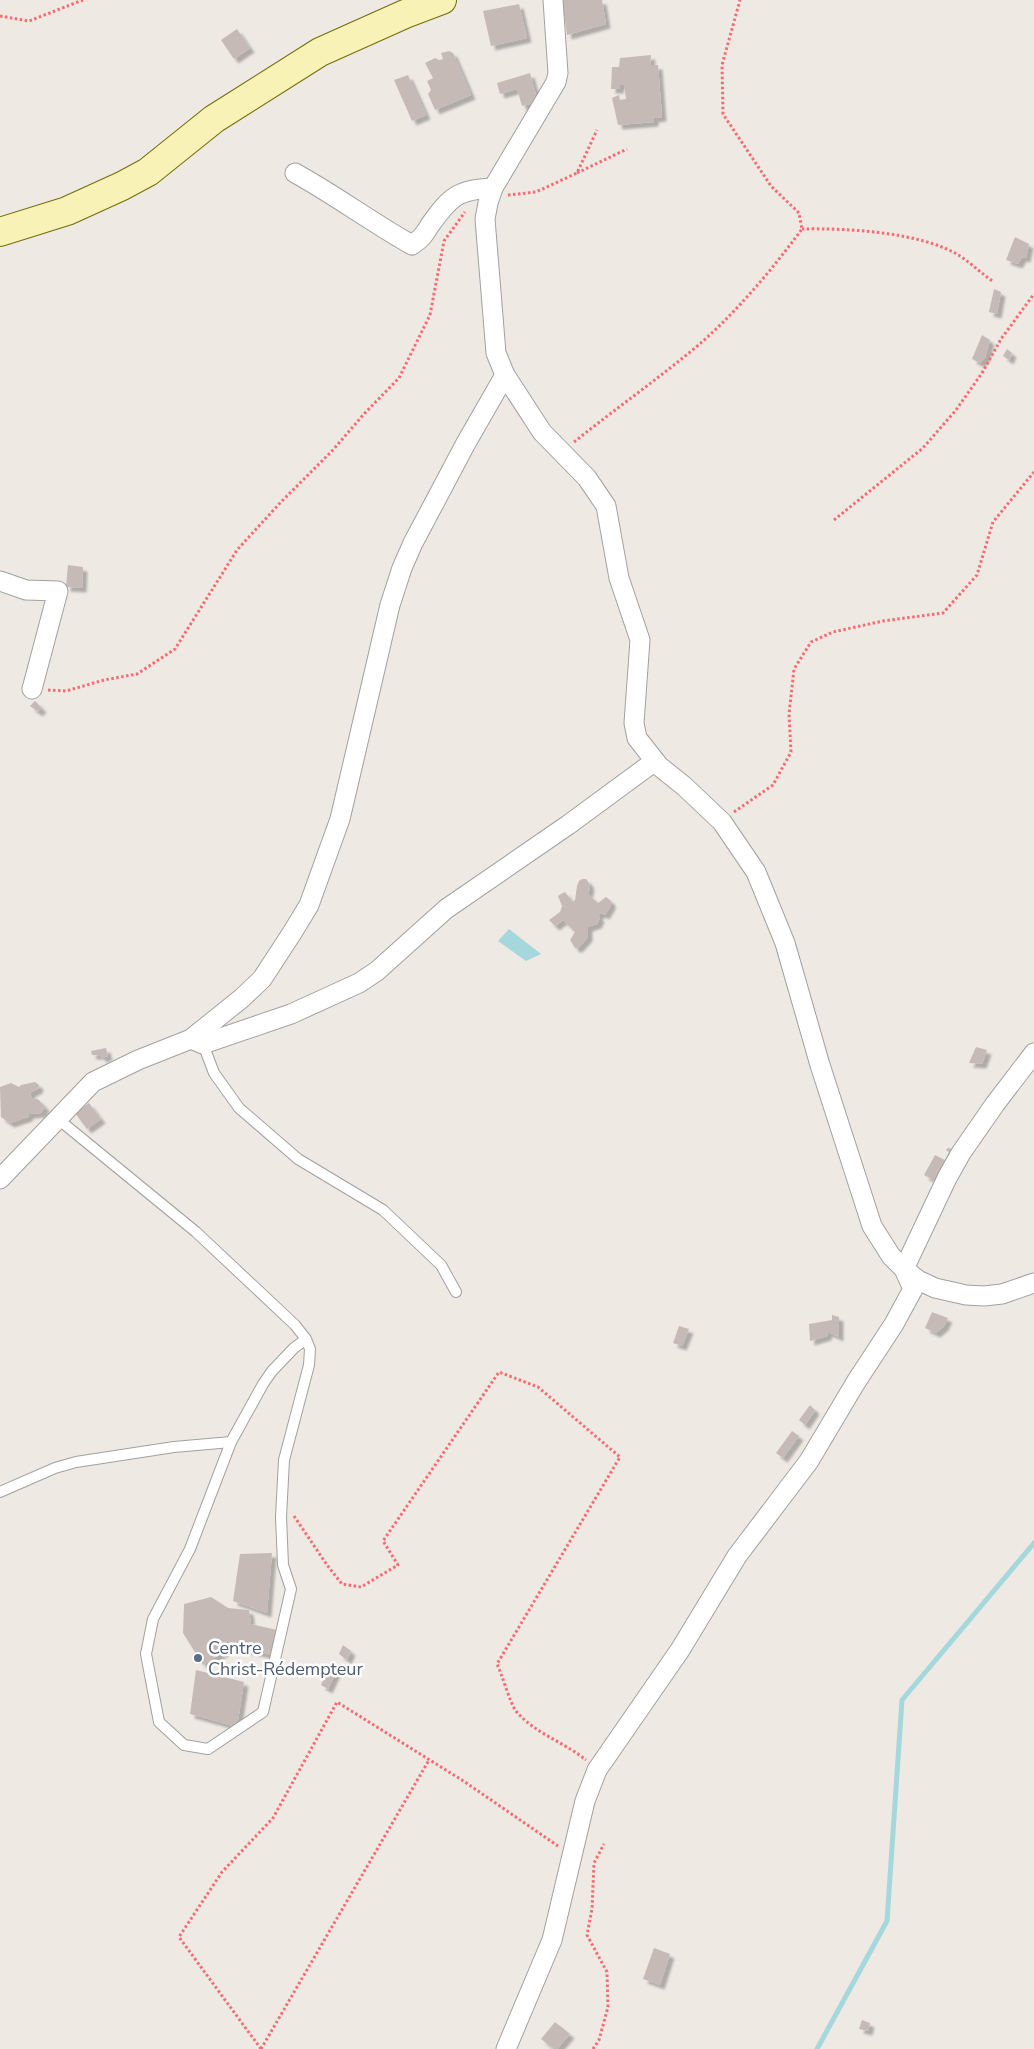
<svg xmlns="http://www.w3.org/2000/svg" width="1034" height="2049" viewBox="0 0 1034 2049" font-family="'Nunito Sans',sans-serif">
<style>
.water{fill:#a4d8dc}
.lines{fill:none;stroke-linecap:round;stroke-linejoin:round}
.stream{stroke:#a4d8dc;stroke-width:5}
.building{fill:#c6bab7;filter:url(#shadow)}
.lane-casing{stroke:#a1a1a1;stroke-width:12}
.street-casing{stroke:#a1a1a1;stroke-width:21}
.secondary-casing{stroke:#726d06;stroke-width:30}
.path{stroke:#f86b72;stroke-width:3;stroke-dasharray:2.5 2.5;stroke-linecap:butt}
.lane{stroke:#fff;stroke-width:10}
.street{stroke:#fff;stroke-width:19}
.secondary{stroke:#f8f2b7;stroke-width:28}
.service-dot{fill:#5c6f8a;stroke:#fff;stroke-width:2}
.labels{text-anchor:middle;stroke-width:5;stroke-linejoin:round;paint-order:stroke}
.service-label{font-size:18px;fill:#4e5e75;stroke:#fff;text-anchor:start}
</style>
<defs>
<filter id="shadow"><feDropShadow dx="4.5" dy="4.5" stdDeviation="1" flood-color="#0004"/></filter>
</defs>
<rect width="100%" height="100%" fill="#eee9e3"/>
<!-- water -->
<polygon class="water" points="509,929 541,954 526,961 498,941"/>
<g class="lines">
<!-- stream -->
<polyline class="stream" points="817,2049 887,1921 902,1700 1034,1543"/>
</g>
<!-- building -->
<g class="building">
<polygon points="562,0 602,0 606,24 567,35"/>
<polygon points="519,4 527,38 491,46 483,11"/>
<polygon points="237,29 250,48 234,59 221,40"/>
<polygon points="449,51 453,53 471,95 435,110 428,94 431,90 427,81 433,78 425,63 435,58 439,60 443,59 441,53"/>
<polygon points="651,55 650,65 658,65 662,117 654,118 654,122 618,125 612,98 619,95 620,100 626,99 624,84 620,85 619,89 611,89 612,67 619,67 620,58"/>
<polygon points="530,73 538,102 522,106 517,89 500,94 497,83"/>
<polygon points="408,75 426,115 412,121 394,80"/>
<polygon points="1015,237 1029,244 1026,258 1022,257 1018,264 1006,260"/>
<polygon points="994,289 1001,292 997,314 989,312"/>
<polygon points="982,335 990,340 985,358 980,363 972,359"/>
<polygon points="1007,349 1012,353 1009,360 1003,356"/>
<polygon points="68,565 83,567 82,588 66,587"/>
<polygon points="35,701 42,708 38,712 30,706"/>
<polygon points="582,879 586,879 589,883 590,887 588,894 598,903 606,897 611,901 611,905 605,915 601,913 598,915 600,918 597,924 588,927 588,937 578,948 575,948 570,940 575,932 563,920 555,926 549,920 560,912 562,906 558,896 561,894 565,892 573,902 575,900 577,886 579,881"/>
<polygon points="976,1047 987,1050 982,1064 969,1063"/>
<polygon points="106,1048 108,1056 102,1058 100,1055 92,1055 91,1051"/>
<polygon points="35,1082 39,1085 38,1089 30,1093 32,1098 38,1099 45,1107 41,1113 29,1114 28,1117 10,1123 1,1117 0,1087 11,1083 19,1087 21,1085"/>
<polygon points="89,1103 101,1119 87,1129 75,1113"/>
<polygon points="948,1148 956,1150 937,1182 924,1175 935,1155 945,1160 949,1152 946,1150"/>
<polygon points="932,1312 948,1318 944,1326 936,1333 925,1328"/>
<polygon points="832,1315 839,1317 839,1337 828,1332 827,1336 810,1341 809,1324 832,1320"/>
<polygon points="679,1326 689,1329 682,1346 673,1343"/>
<polygon points="810,1405 815,1410 805,1425 799,1420"/>
<polygon points="792,1431 799,1436 783,1458 776,1453"/>
<polygon points="272,1553 267,1613 233,1601 240,1554"/>
<polygon points="211,1597 228,1608 249,1610 251,1624 277,1630 272,1655 231,1647 203,1665 183,1633 184,1604"/>
<polygon points="343,1645 351,1651 347,1660 339,1654"/>
<polygon points="329,1665 337,1670 328,1689 321,1685"/>
<polygon points="196,1670 244,1682 237,1727 190,1714"/>
<polygon points="654,1948 670,1954 660,1985 643,1979"/>
<polygon points="862,2020 870,2023 868,2031 859,2029"/>
<polygon points="555,2022 570,2034 557,2049 554,2049 541,2039"/>
</g>
<g class="lines">
<!-- lane casing -->
<g class="lane-casing">
<g id="lane">
<polyline points="203,1044 214,1073 239,1108 298,1159 383,1210 441,1265 456,1292"/>
<polyline points="58,1119 196,1232 295,1325 306,1339 294,1348 272,1371 263,1384 231,1442 190,1549 153,1619 146,1654 159,1722 184,1745 208,1749 263,1712 291,1589 283,1565 281,1517 284,1460 309,1365 310,1349 306,1339"/>
<polyline points="0,1492 55,1468 76,1462 174,1447 231,1442"/>
</g>
</g>
<!-- street casing -->
<g class="street-casing">
<g id="street">
<polyline points="553,0 558,73 556,82 493,188 488,203 485,219 496,353 505,375 542,432 587,478 606,506 619,578 640,640 634,723 637,738 659,766 684,786 722,822 756,872 785,943 820,1065 872,1226 891,1256 904,1269 918,1280 935,1288 966,1295 984,1296 1002,1294 1034,1283"/>
<path d="M295,173C335,195 371,222 412,245C421,239 425,234 430,225C451,196 457,190 493,188"/>
<polyline points="0,581 26,590 58,591 32,689"/>
<polyline points="191,1039 203,1044 291,1014 359,983 377,971 446,909 568,825 655,761"/>
<polyline points="0,1179 93,1082 138,1060 191,1039 242,998 262,979 292,933 309,905 340,819 390,605 402,568 413,543 466,443 505,375"/>
<polyline points="506,2049 552,1940 585,1801 597,1770 680,1650 737,1556 809,1461 856,1382 894,1324 913,1289 904,1269 947,1178 961,1153 995,1104 1034,1053"/>
</g>
</g>
<!-- secondary casing -->
<g class="secondary-casing">
<polyline id="secondary" points="0,232 67,211 122,186 148,172 214,119 320,52 405,14 442,0"/>
</g>
<!-- path -->
<g class="path">
<polyline points="0,16 29,21 83,0"/>
<polyline points="577,173 627,149"/>
<polyline points="508,195 536,192 577,173 597,130"/>
<path d="M802,229C847,228 922,232 960,256C972,264 982,274 994,282"/>
<path d="M574,442C614,410 655,381 695,348C735,314 771,271 802,229L799,213L771,186L723,114L722,65L740,0"/>
<polyline points="834,520 923,448 956,410 982,373 1001,339 1034,294"/>
<polyline points="48,690 66,691 104,680 137,674 175,649 237,550 280,503 332,451 364,414 399,378 430,315 444,241 465,212"/>
<polyline points="734,812 773,785 791,752 789,714 794,669 811,642 833,632 883,621 943,613 977,575 993,522 1034,472"/>
<path d="M294,1516L327,1565L342,1584L361,1587L398,1565L383,1541L499,1372L538,1387L620,1457L497,1664C502,1674 510,1703 516,1711C534,1733 564,1742 586,1760"/>
<polyline points="261,2049 179,1937 222,1872 273,1818 337,1702 465,1782 558,1846"/>
<polyline points="261,2049 429,1760"/>
<polyline points="593,2049 599,2040 608,2007 607,1972 587,1935 592,1909 594,1863 604,1844"/>
</g>
<!-- lane -->
<use href="#lane" class="lane"/>
<!-- street -->
<use href="#street" class="street"/>
<!-- secondary -->
<use href="#secondary" class="secondary"/>
</g>
<!-- markers -->
<circle class="service-dot" cx="198" cy="1658" r="5"/>
<g class="labels">
<!-- service labels -->
<g class="service-label">
<text x="208" y="1654">Centre<tspan x="208" dy="21">Christ-Rédempteur</tspan></text>
</g>
</g>
</svg>
